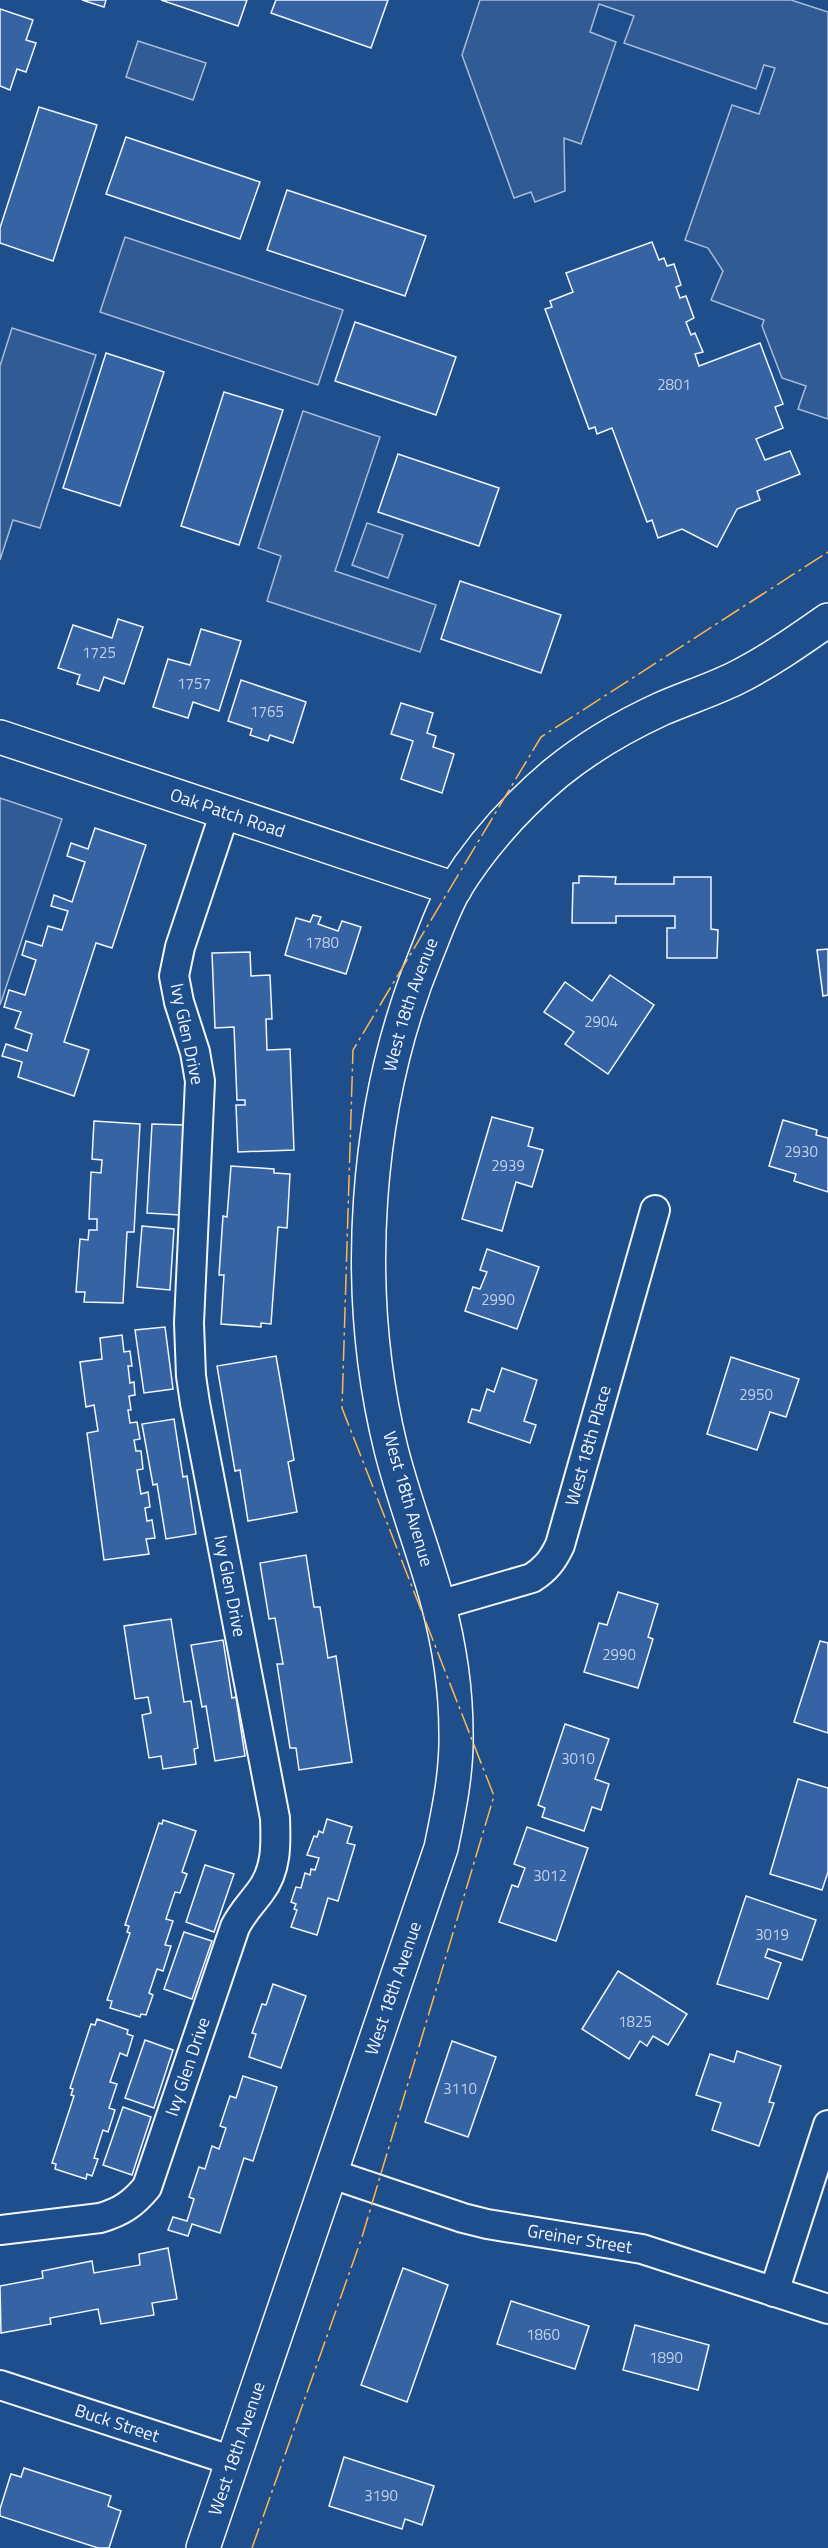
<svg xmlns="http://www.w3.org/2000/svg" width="828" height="2548" viewBox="0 0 828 2548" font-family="'Titillium Web',sans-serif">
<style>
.built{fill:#305b95;stroke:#a8bbd7;stroke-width:1.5}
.building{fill:#3563a3;stroke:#f2f6ff;stroke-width:1.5}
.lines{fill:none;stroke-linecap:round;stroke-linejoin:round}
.street-casing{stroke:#f2f6ff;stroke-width:32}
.secondary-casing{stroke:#f2f6ff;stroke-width:36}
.street{stroke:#1f4e8c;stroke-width:28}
.secondary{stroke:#1f4e8c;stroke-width:33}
.power{stroke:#ffb74d;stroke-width:1.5;stroke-dasharray:21 4.5 3 4.5;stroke-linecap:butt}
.labels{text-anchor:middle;stroke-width:4.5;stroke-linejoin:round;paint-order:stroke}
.number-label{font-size:15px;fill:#c3d1e8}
.street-label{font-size:18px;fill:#f2f6ff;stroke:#1f4e8c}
</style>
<rect width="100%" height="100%" fill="#1f4e8c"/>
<!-- built -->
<g class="built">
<polygon points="480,0 791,0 828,12 828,419 798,409 806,386 782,378 762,326 764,320 711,300 723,271 708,248 685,240 732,105 759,114 775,68 764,65 756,89 624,43 634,16 599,4 590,32 616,42 581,144 564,138 565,191 535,202 531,192 514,198 462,55"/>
<polygon points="138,41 206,63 193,100 126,77"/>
<polygon points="125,237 343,310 318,385 100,312"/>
<polygon points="12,328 96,355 40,528 13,520 0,560 0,366"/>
<polygon points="303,411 380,437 335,571 436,605 420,652 267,601 281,556 258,548"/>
<polygon points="367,523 403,535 388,578 352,565"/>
<polygon points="0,798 62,819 0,1005"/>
</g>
<!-- building -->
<g class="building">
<polygon points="82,0 106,0 104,7"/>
<polygon points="161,0 247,0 238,26"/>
<polygon points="276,0 388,0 371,48 271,13"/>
<polygon points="0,9 33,20 26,40 36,43 26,72 17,69 10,90 0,86"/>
<polygon points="39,107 97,125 53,261 0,243 0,228"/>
<polygon points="126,137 260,182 240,239 106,194"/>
<polygon points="287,190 426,236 405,296 267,250"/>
<polygon points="652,242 659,260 664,258 667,266 674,264 681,285 676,287 680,298 686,296 694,318 686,322 691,335 695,333 703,352 695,354 699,366 760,343 783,404 775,407 783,428 756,439 765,460 790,451 800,474 757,491 760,500 737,509 717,547 682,529 658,538 652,520 647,522 612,428 597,434 595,427 589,429 545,309 552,307 550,301 573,292 566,273"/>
<polygon points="355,322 456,357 436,415 335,381"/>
<polygon points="106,353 164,372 120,506 63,488"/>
<polygon points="224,392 283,410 239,545 181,526"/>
<polygon points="398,454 499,488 479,546 378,512"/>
<polygon points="460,581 561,615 541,673 441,639"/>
<polygon points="118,619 143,627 124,684 104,677 99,691 77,684 80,675 58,668 73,625 112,638"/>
<polygon points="201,629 241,641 219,711 193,702 188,718 153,707 168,659 190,665"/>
<polygon points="241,680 306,702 293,743 270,735 268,741 250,735 252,729 228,721"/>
<polygon points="401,703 433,713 427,733 436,736 433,747 454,754 442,793 401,779 413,741 391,734"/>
<polygon points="95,828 146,845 112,948 96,943 64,1042 89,1050 74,1096 18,1077 22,1062 2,1056 6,1044 27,1051 32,1034 15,1028 21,1012 4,1007 9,990 25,995 36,960 22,955 26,941 42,946 48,926 62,930 68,911 51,906 54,895 72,902 85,862 67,856 71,843 88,849"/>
<polygon points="579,876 616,877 615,884 674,884 674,877 711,877 711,929 718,930 717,958 667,958 667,928 675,928 675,916 616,916 616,923 572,923 573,883 579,883"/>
<polygon points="313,915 321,917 318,924 338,931 342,921 361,927 346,974 285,955 296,918 310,922"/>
<polygon points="828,949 828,995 823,996 817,950"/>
<polygon points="250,952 251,976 270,975 272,1019 266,1019 267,1050 290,1049 294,1150 238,1152 236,1105 245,1105 245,1100 237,1100 234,1027 215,1028 212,953"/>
<polygon points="610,975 654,1005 608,1074 565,1044 574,1032 544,1012 565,982 592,1001"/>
<polygon points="492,1117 533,1128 528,1146 543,1150 532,1187 516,1182 502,1231 462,1219"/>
<polygon points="783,1120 817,1130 816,1135 828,1138 828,1192 794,1181 796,1174 769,1166"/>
<polygon points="94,1121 140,1124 134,1232 127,1232 123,1303 84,1302 85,1292 76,1292 80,1239 88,1240 89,1230 97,1230 97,1219 89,1219 91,1172 101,1173 102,1160 92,1159"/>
<polygon points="152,1124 184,1125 180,1215 147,1213"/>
<polygon points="231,1166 274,1169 274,1173 290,1174 287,1228 278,1227 271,1324 261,1323 261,1327 221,1324 224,1275 219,1275 223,1216 227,1217"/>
<polygon points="142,1226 174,1229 170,1290 137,1287"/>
<polygon points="487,1249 539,1267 517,1329 465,1311 473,1287 480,1289 487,1272 480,1270"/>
<polygon points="165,1327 173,1389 144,1393 135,1330"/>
<polygon points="122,1335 124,1352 130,1351 132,1366 128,1366 130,1383 134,1382 135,1395 129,1396 131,1410 128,1410 130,1423 137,1422 140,1439 134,1440 136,1451 141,1451 143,1469 137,1470 141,1494 148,1492 150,1507 145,1508 147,1521 152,1520 155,1538 146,1539 149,1554 104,1560 87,1433 98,1431 94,1405 86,1407 80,1362 102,1359 100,1338"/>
<polygon points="276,1356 294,1460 288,1462 297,1512 248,1521 240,1470 235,1471 217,1366"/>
<polygon points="731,1357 799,1379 786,1417 770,1412 757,1450 707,1434"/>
<polygon points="502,1368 537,1380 524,1421 536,1425 530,1443 468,1422 472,1409 480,1411 487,1389 494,1392"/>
<polygon points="174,1419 183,1477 187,1476 196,1534 166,1539 157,1484 153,1485 142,1424"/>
<polygon points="306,1555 314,1607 320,1607 328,1658 336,1656 352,1762 299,1770 296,1748 290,1748 277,1664 283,1664 275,1618 269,1619 260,1563"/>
<polygon points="618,1592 658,1604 648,1637 653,1639 638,1688 584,1672 599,1623 607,1625"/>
<polygon points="171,1619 184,1702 191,1701 198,1748 194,1749 196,1764 163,1769 161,1756 149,1758 142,1715 151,1713 148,1697 135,1699 124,1626"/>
<polygon points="223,1640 232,1698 236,1697 245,1756 215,1761 206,1706 202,1707 191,1645"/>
<polygon points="820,1641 828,1643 828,1733 794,1722"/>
<polygon points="565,1724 609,1739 595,1779 609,1784 601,1810 592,1807 584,1831 542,1817 545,1808 538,1805"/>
<polygon points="798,1779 828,1788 828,1872 822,1890 770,1874"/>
<polygon points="327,1819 352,1827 347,1843 355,1845 338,1901 328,1898 317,1935 291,1927 297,1910 294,1909 296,1904 291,1902 296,1887 301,1888 305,1873 310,1875 311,1869 315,1870 319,1858 307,1855 314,1836 317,1837 319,1831 323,1833"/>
<polygon points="163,1820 196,1831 182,1872 187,1874 180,1893 175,1892 166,1919 173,1921 165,1945 171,1946 163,1971 157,1969 149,1993 153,1995 146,2015 141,2014 140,2017 110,2008 112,2001 107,2000 130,1933 127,1932 129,1926 125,1925 159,1823 162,1824"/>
<polygon points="527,1827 588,1848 556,1941 499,1922 512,1885 518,1887 525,1868 514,1864"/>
<polygon points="205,1865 234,1874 214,1932 186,1922"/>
<polygon points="746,1896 816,1920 802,1960 768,1949 765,1957 781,1963 768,1999 717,1984"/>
<polygon points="184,1932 212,1941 192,1999 164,1989"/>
<polygon points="618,1971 687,2014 668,2045 653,2036 647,2046 640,2041 629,2059 582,2029"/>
<polygon points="273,1984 306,1996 281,2068 249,2057 256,2034 252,2033 262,2004 266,2005"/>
<polygon points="97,2019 128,2030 127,2034 133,2036 127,2056 120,2053 110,2082 117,2084 109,2108 115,2110 108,2132 103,2130 94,2158 98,2159 92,2176 87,2174 86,2179 55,2169 56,2164 52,2163 74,2096 71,2095 73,2089 70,2088 91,2024 95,2025"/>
<polygon points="145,2040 173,2050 154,2108 125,2098"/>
<polygon points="452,2041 496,2057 468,2137 425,2122"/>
<polygon points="737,2051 781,2066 769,2102 774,2103 759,2146 712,2130 721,2103 696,2095 710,2054 734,2062"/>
<polygon points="243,2076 277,2087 253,2161 244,2158 220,2233 192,2224 188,2236 168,2230 173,2217 187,2221 194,2199 189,2197 199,2167 205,2169 212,2146 219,2149 226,2128 220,2126 230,2096 236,2098"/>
<polygon points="123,2107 151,2117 132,2175 103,2165"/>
<polygon points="168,2248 177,2299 152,2303 154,2315 101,2324 98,2309 50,2318 51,2324 1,2333 0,2286 43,2278 42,2271 92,2261 94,2273 140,2265 139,2254"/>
<polygon points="403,2268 448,2285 407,2402 361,2385"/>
<polygon points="511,2301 589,2326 575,2369 497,2344"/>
<polygon points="635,2325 709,2345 698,2390 623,2370"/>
<polygon points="344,2457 434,2486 422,2525 405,2519 402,2529 329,2506"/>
<polygon points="24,2468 111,2496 108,2506 121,2511 109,2548 98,2548 0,2516 0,2509 11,2474 21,2477"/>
</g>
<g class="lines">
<!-- street casing -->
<g class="street-casing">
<g id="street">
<path id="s1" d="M439,1605L532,1578C546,1569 553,1560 560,1545L655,1210"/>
<path id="s2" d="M329,2173L463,2218L487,2224L642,2249L828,2309"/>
<path id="s3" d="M0,2230L100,2218C121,2212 133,2204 147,2187L235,1927C242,1913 251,1904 260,1892C277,1870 276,1844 275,1818L195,1403L191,1376L189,1323L200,1081L195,1052L179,1002L174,976L180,947L225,812"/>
<polyline points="774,2292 828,2125"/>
<path id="s4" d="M0,2385L233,2461"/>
</g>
</g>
<!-- secondary casing -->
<g class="secondary-casing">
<g id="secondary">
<path id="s5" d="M0,737L455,889"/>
<path id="s6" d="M203,2548L441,1848C449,1810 457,1771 456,1733C456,1690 449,1644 438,1603C424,1551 404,1501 391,1449C352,1291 364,1106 426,955C435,933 443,909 455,888C481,846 518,805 556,773C588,747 624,726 661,709C686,698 712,690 736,678C768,662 798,641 828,620"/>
</g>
</g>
<!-- street -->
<use href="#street" class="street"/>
<!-- secondary -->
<use href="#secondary" class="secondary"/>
<!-- power -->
<polyline class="power" points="252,2548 362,2237 494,1796 342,1408 353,1050 541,737 828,552"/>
</g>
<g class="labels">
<!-- number labels -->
<g class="number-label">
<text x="674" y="390">2801</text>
<text x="99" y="658">1725</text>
<text x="194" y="689">1757</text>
<text x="267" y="717">1765</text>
<text x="322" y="948">1780</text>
<text x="601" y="1027">2904</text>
<text x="801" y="1157">2930</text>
<text x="508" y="1171">2939</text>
<text x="498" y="1305">2990</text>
<text x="756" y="1400">2950</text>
<text x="619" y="1660">2990</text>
<text x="578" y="1764">3010</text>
<text x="550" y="1881">3012</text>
<text x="772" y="1940">3019</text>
<text x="635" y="2027">1825</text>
<text x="460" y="2094">3110</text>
<text x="543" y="2340">1860</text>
<text x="666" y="2363">1890</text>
<text x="381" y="2501">3190</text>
</g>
<!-- street labels -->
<g class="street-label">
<text dy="6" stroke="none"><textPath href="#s5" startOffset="240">Oak Patch Road</textPath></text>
<text dy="6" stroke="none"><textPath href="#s6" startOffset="1599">West 18th Avenue</textPath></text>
<text transform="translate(187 1034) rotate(78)" y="6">Ivy Glen Drive</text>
<text dy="6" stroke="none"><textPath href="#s1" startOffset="244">West 18th Place</textPath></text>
<text transform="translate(408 1499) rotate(74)" y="6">West 18th Avenue</text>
<text transform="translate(230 1586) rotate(79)" y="6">Ivy Glen Drive</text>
<text dy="6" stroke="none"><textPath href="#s6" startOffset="591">West 18th Avenue</textPath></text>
<text dy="6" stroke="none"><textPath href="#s3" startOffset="285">Ivy Glen Drive</textPath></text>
<text dy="6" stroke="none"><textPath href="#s2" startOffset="260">Greiner Street</textPath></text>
<text dy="6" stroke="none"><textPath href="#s4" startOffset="123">Buck Street</textPath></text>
<text dy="6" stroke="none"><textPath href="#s6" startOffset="105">West 18th Avenue</textPath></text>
</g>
</g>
</svg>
